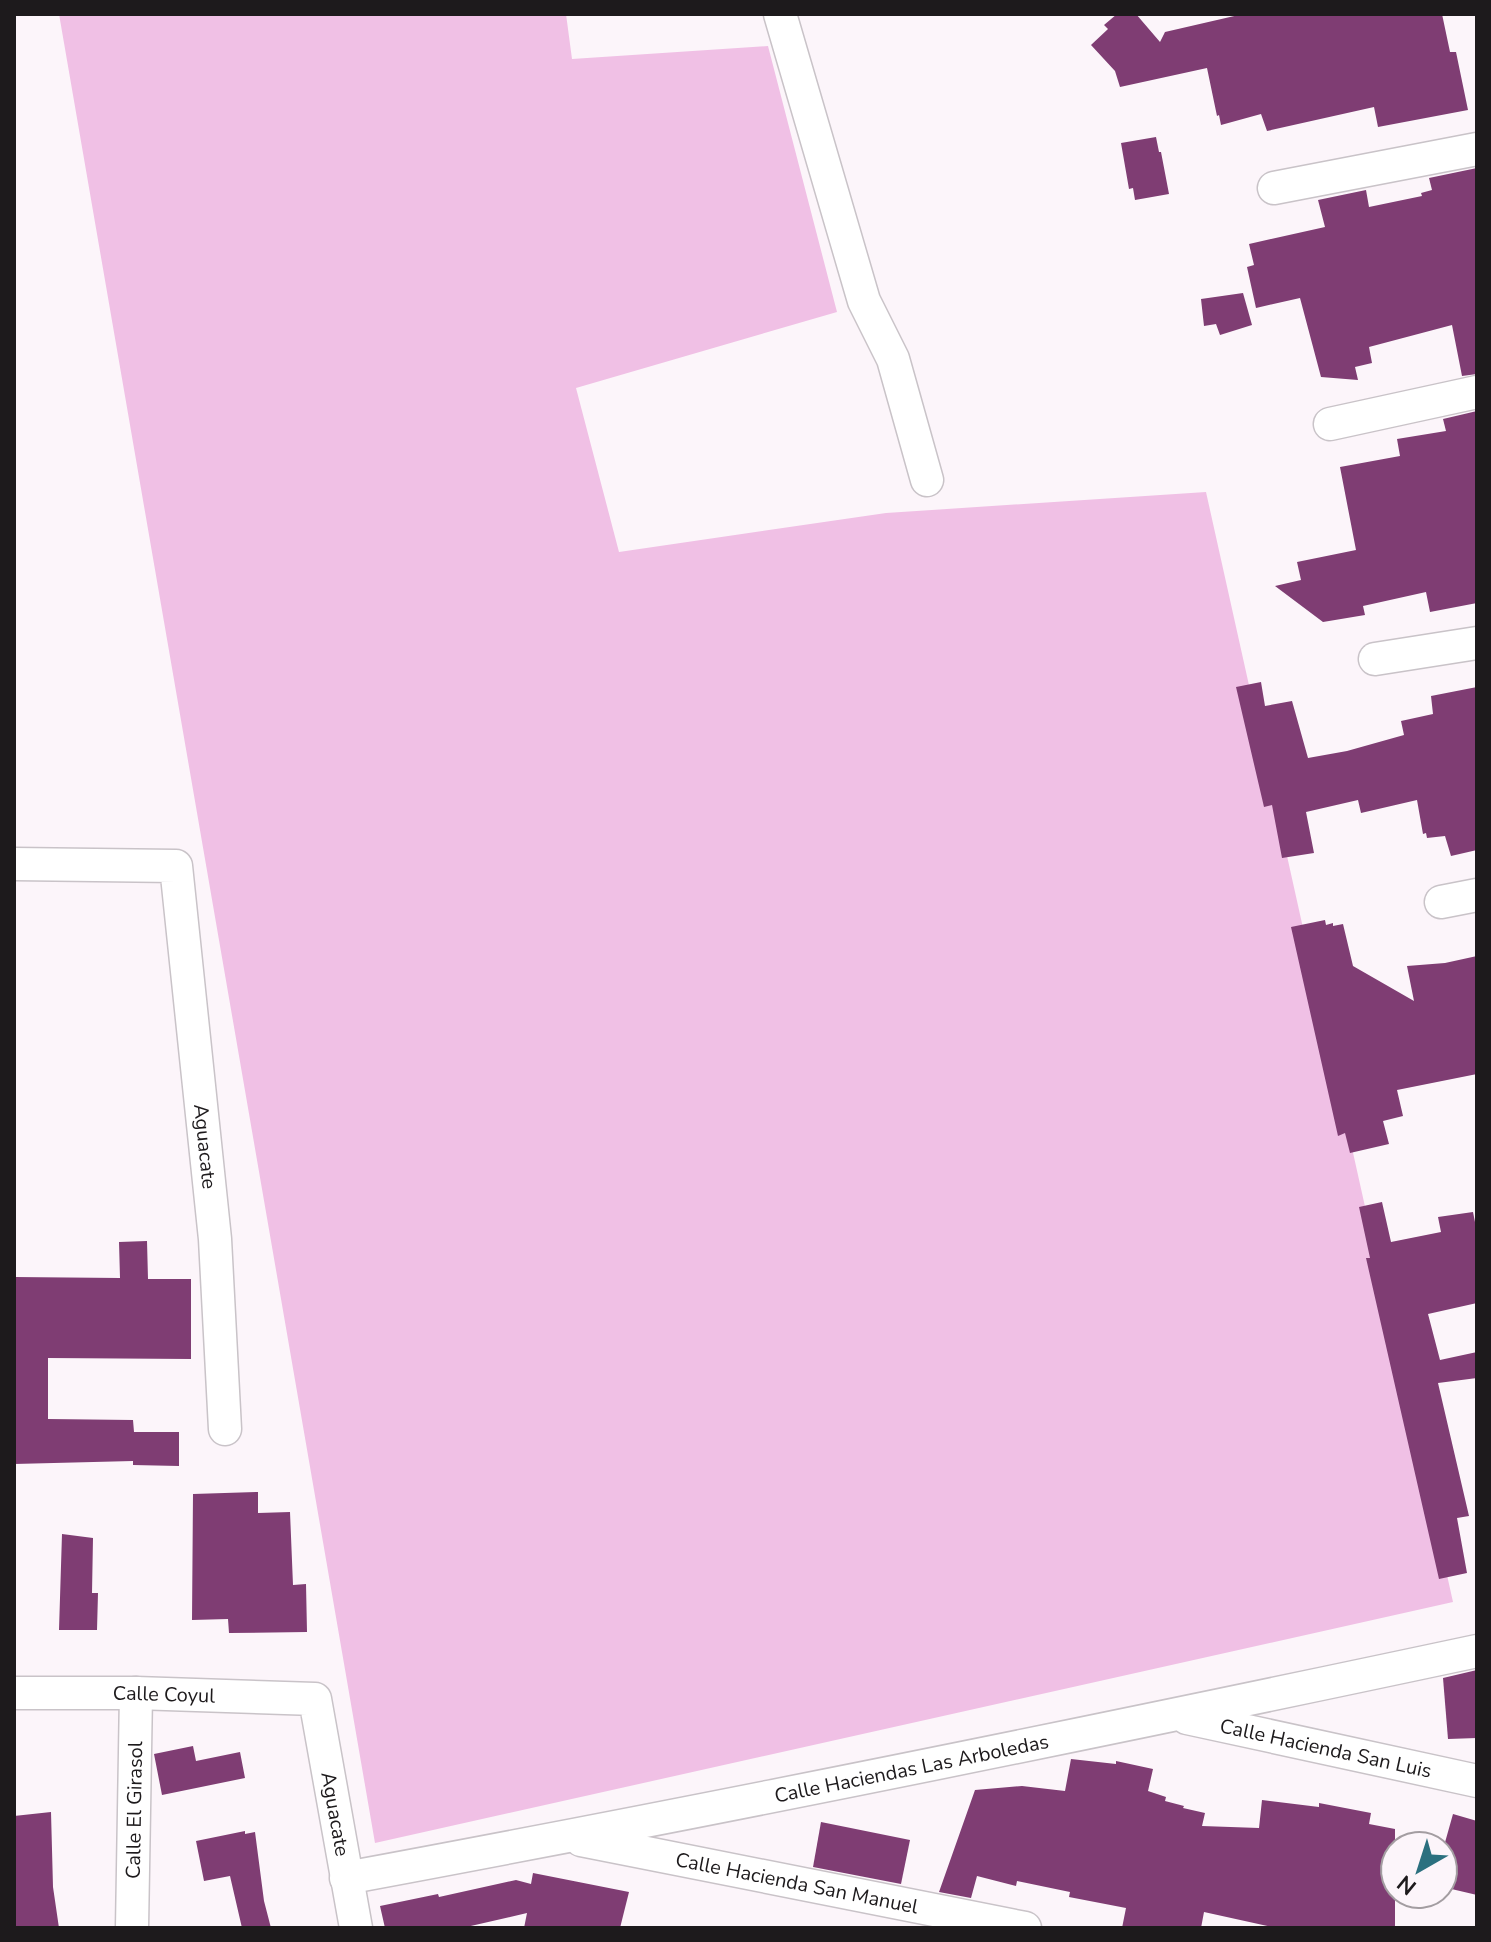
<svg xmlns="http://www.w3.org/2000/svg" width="1491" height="1942" viewBox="0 0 1491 1942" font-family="'Nunito Sans',sans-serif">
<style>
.green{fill:#f0c0e5}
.building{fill:#7f3d73}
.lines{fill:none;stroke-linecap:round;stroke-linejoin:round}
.minor-casing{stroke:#c9c3c8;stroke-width:35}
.minor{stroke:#fff;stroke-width:32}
.labels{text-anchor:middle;stroke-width:8;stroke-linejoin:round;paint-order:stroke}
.street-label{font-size:20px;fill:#1d1a1c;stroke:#fcf5fa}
</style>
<rect width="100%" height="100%" fill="#fcf5fa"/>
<!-- green -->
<polygon class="green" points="59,14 566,14 572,59 768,46 837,312 576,388 619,552 886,513 1206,492 1453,1602 375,1843"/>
<!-- building -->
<g class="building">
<polygon points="1117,14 1136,14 1160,42 1165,32 1243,14 1442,14 1450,52 1456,52 1468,110 1378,127 1374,107 1267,131 1261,114 1221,125 1219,115 1217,116 1207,68 1120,87 1115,71 1091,45 1108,29 1104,25"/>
<polygon points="1156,137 1159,152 1161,152 1169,194 1135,200 1133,188 1129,189 1121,143"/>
<polygon points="1477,168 1477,374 1462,376 1452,325 1369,347 1372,363 1355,367 1358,380 1321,377 1300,298 1256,308 1247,267 1254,265 1249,244 1325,227 1318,200 1366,190 1369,207 1422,196 1421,193 1432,190 1429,178"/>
<polygon points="1243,293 1252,325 1220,335 1216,324 1204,326 1201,299"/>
<polygon points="1477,411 1477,603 1430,612 1426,592 1363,606 1365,615 1323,622 1275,586 1301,580 1297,562 1356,550 1340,467 1400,456 1397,439 1446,431 1443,419"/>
<polygon points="1261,682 1265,706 1292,701 1308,758 1347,751 1404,735 1401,721 1433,714 1431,696 1477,687 1477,850 1451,856 1445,836 1427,838 1426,833 1423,834 1417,800 1361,813 1358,800 1306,812 1314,853 1282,858 1272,805 1264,807 1236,687"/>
<polygon points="1325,920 1326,925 1333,923 1333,926 1343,924 1353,966 1414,1001 1407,966 1445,963 1477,956 1477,1074 1397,1090 1403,1116 1383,1121 1389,1144 1350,1153 1345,1133 1338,1136 1291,927"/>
<polygon points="1382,1202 1391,1242 1441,1232 1438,1217 1473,1212 1477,1232 1477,1303 1428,1314 1440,1360 1477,1352 1477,1378 1438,1383 1469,1516 1457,1518 1467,1573 1439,1579 1366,1258 1370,1258 1359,1207"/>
<polygon points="147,1241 148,1279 191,1279 191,1359 48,1358 48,1419 133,1420 134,1432 179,1432 179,1466 133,1465 133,1461 14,1464 14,1277 120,1278 119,1242"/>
<polygon points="258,1492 258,1513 290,1512 293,1585 306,1584 307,1632 229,1633 228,1619 192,1620 193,1494"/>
<polygon points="62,1534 93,1538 92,1593 98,1593 97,1630 59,1630"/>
<polygon points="1477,1670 1477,1738 1448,1739 1443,1678"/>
<polygon points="193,1746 196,1761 240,1752 245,1778 162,1795 154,1754"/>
<polygon points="1071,1759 1116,1764 1116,1761 1153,1769 1148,1791 1166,1797 1165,1801 1184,1806 1183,1808 1205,1813 1202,1826 1259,1828 1262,1800 1319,1807 1319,1803 1371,1813 1369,1824 1395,1829 1395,1928 1276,1928 1204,1912 1201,1928 1122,1928 1126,1908 1069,1897 1070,1892 1017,1881 1016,1886 977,1876 971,1898 939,1892 975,1790 1022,1786 1065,1791"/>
<polygon points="51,1812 53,1887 59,1928 14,1928 14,1816"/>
<polygon points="1453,1814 1477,1821 1477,1895 1443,1887 1447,1846 1444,1846"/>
<polygon points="821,1822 910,1840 901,1884 813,1867"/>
<polygon points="245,1831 245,1834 255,1832 264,1901 271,1928 242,1928 230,1876 204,1881 196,1841"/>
<polygon points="533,1873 629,1892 620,1928 524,1928 527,1913 462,1928 385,1928 380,1906 438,1894 439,1897 516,1880 531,1884"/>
</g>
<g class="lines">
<!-- minor casing -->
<g class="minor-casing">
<g id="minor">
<polyline points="780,14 864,301 893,359 927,480"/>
<polyline points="1274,188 1477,149"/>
<polyline points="1330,424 1477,392"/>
<polyline points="1375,659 1477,643"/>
<path id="s1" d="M14,864L176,866L215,1239L225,1429"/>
<polyline points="1441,902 1477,895"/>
<path id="s2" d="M14,1693H136L315,1699L356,1928"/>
<path id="s3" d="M1187,1718L1477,1781"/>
<path id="s4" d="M581,1840L1025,1928"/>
<path id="s5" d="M346,1878C724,1808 1101,1731 1477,1651"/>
<path id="s6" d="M132,1928L136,1693"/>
</g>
</g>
<!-- minor -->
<use href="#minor" class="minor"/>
</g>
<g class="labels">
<!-- street labels -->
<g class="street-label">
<text dy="7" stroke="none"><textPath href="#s1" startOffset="444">Aguacate</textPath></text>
<text dy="7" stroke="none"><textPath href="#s2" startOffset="150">Calle Coyul</textPath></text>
<text dy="7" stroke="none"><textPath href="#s3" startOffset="142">Calle Hacienda San Luis</textPath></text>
<text dy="7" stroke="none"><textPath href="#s5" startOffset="576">Calle Haciendas Las Arboledas</textPath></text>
<text dy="7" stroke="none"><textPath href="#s6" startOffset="118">Calle El Girasol</textPath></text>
<text dy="7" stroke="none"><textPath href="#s2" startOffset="418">Aguacate</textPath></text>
<text dy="7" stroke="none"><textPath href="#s4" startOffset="220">Calle Hacienda San Manuel</textPath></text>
</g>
</g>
<!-- border -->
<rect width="1491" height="1942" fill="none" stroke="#1d1a1c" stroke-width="32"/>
<!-- north arrow -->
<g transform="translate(1419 1870) rotate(219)"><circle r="38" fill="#fcf5fa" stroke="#a39da1" stroke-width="2"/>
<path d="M0-6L14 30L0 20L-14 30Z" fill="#2b707f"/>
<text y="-12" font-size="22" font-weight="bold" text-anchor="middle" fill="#1d1a1c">N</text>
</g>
</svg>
